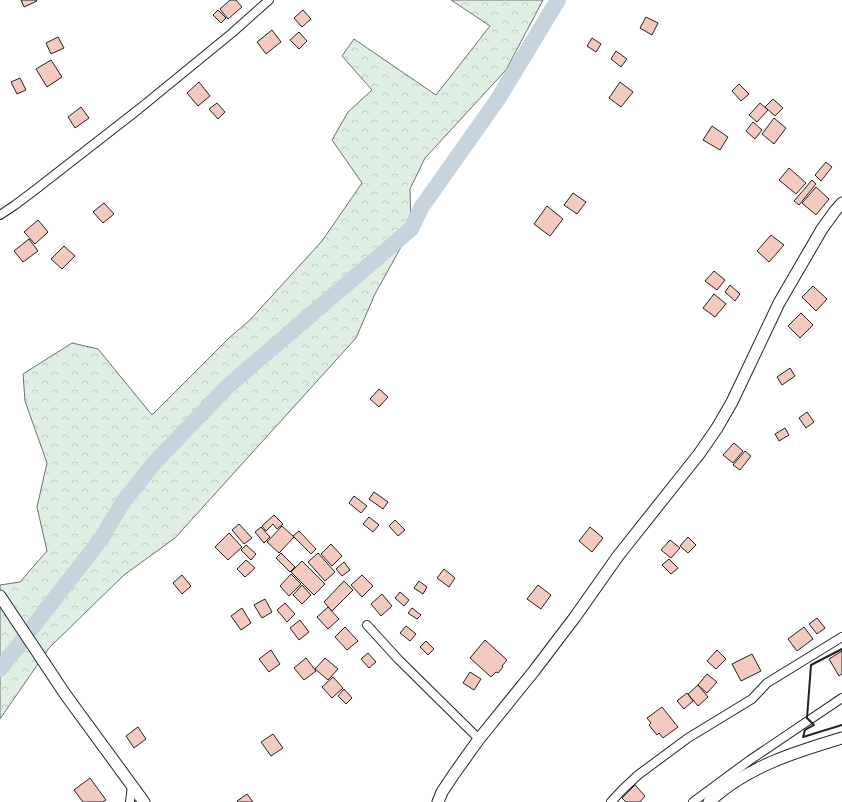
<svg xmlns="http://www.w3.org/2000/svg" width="842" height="802" viewBox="0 0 842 802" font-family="'Fira Sans',sans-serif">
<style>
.forest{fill:url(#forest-crowns);stroke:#6f6f6f}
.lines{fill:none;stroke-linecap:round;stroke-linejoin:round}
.river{stroke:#c7d3dd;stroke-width:16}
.building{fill:#f3c9c0;stroke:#222}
.street-casing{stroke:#222;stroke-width:10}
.secondary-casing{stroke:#222;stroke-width:13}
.street{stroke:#fff;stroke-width:8}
.secondary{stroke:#fff;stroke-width:11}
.wall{stroke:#222;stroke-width:2}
</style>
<defs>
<pattern id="forest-crowns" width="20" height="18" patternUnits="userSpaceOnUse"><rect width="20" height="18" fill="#e0efe3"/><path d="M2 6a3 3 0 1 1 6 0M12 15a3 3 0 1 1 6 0" fill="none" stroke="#c0cdc2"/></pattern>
</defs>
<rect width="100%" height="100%" fill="#fff"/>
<!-- forest -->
<polygon class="forest" points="451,0 543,0 506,70 425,158 410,189 411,229 375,294 356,338 175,538 124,575 49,648 0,719 0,585 20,582 47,551 37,507 47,463 25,401 23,374 72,343 98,349 152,415 230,337 249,321 322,241 362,183 332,140 348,112 372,90 342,56 354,39 436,95 490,26"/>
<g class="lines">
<!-- river -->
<polyline class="river" points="0,669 101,539 123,502 155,462 229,385 411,229 421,208 498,99 558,0"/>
</g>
<!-- building -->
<g class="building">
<polygon points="21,0 36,0 37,1 24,7"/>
<polygon points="230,0 236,0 242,7 228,19 220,9"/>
<polygon points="218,10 226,18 221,23 213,15"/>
<polygon points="303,10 311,19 302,27 294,18"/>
<polygon points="646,17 658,23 652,35 640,28"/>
<polygon points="272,30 281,42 266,54 257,42"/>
<polygon points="299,32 307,41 299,49 290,40"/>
<polygon points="58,37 64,48 51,54 46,43"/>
<polygon points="592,38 601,44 596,52 587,46"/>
<polygon points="616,51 627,59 621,67 611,59"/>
<polygon points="51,60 62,77 47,87 36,69"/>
<polygon points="20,78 26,90 17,94 11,82"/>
<polygon points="199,82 210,96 198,106 187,93"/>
<polygon points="620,82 633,92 621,107 609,98"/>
<polygon points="739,84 749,94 741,101 732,91"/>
<polygon points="773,99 783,108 775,116 765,107"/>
<polygon points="217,103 225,112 218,119 209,109"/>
<polygon points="760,103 768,110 757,122 749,115"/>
<polygon points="81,107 89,118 75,128 68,117"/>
<polygon points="774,118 786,128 774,144 762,134"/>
<polygon points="753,122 762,130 755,139 746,131"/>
<polygon points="712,126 728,137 720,150 703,140"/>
<polygon points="826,162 832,167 821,181 815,175"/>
<polygon points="789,168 806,183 796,194 779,180"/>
<polygon points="812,180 816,184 799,205 794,201"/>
<polygon points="816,187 829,199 816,215 802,203"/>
<polygon points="573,193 586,202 577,214 564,205"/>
<polygon points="104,203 114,214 103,223 93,212"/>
<polygon points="547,206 563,219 550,236 534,224"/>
<polygon points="38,220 48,232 35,244 24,232"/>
<polygon points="771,235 784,245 769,262 757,251"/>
<polygon points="29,239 38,251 23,262 14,251"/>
<polygon points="64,246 75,256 62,269 51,259"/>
<polygon points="714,271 725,280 717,290 705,281"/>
<polygon points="730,285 740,294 735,301 725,292"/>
<polygon points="813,286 827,299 816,311 802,297"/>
<polygon points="714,294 726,304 715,317 703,308"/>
<polygon points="801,313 813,325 800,338 788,326"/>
<polygon points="790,368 795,376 782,385 777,377"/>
<polygon points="379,389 388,397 379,407 370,399"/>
<polygon points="807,412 814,422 806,428 799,418"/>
<polygon points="785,428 789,435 779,441 775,434"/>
<polygon points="734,443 743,451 733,463 723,455"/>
<polygon points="745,451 751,456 740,470 733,465"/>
<polygon points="374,492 388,502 383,509 369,499"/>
<polygon points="354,496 367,506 361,513 349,503"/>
<polygon points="274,515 283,524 277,529 273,524 266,531 262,526"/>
<polygon points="369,517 379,525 373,532 363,524"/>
<polygon points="395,520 405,530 398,536 389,526"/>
<polygon points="239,524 252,538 244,544 232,530"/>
<polygon points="282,526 294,537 279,553 267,542"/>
<polygon points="261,527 270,537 264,543 255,532"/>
<polygon points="590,527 603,538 592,552 579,541"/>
<polygon points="299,531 316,549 311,554 293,536"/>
<polygon points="229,533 242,547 228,560 215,547"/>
<polygon points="688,537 696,545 688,553 680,546"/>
<polygon points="670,540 680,548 671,558 661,550"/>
<polygon points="331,544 342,556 332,566 321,554"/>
<polygon points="246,545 256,554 251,560 241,550"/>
<polygon points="281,553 295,567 290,572 276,558"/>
<polygon points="318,553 335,572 325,581 308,562"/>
<polygon points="669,559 678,568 671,574 662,565"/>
<polygon points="246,560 255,568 245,577 237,569"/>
<polygon points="302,561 325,584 314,595 291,572"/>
<polygon points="344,562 350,570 342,576 336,569"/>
<polygon points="444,569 455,578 449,587 437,578"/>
<polygon points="291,574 301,584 289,596 280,586"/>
<polygon points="182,575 191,586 182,594 173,583"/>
<polygon points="362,575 373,586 362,597 351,585"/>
<polygon points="344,581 353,590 332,611 324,602"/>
<polygon points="419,581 427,587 423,594 414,588"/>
<polygon points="302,585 311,595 302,604 293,595"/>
<polygon points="538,585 551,595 541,609 527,599"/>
<polygon points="400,592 409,600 404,606 395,598"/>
<polygon points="382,594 392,606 381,616 371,604"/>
<polygon points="265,599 272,612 262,618 254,605"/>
<polygon points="285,603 295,614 287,622 277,610"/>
<polygon points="328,607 339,619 328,629 317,617"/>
<polygon points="242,608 251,623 241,630 231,616"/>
<polygon points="412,608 421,615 417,619 408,613"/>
<polygon points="817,618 825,628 817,634 809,624"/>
<polygon points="300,620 309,632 299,640 290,628"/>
<polygon points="406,626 416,634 410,641 400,633"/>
<polygon points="345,627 358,641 347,650 335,637"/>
<polygon points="804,627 813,639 797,651 788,639"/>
<polygon points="485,640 507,660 502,666 503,667 498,673 496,672 491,677 470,658"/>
<polygon points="426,641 434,649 428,655 420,647"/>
<polygon points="271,650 280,664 269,672 259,659"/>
<polygon points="717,650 726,659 716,669 707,661"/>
<polygon points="842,651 842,674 839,676 829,659"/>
<polygon points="368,653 376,662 369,668 361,659"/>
<polygon points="752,654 761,671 741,681 732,664"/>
<polygon points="306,658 316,671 304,680 294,668"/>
<polygon points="325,658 338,669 328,680 315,669"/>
<polygon points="470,672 481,679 474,690 463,683"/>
<polygon points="707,674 717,682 707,693 698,685"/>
<polygon points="333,677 343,688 332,698 322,687"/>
<polygon points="698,685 708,697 698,706 688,694"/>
<polygon points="344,689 352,698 346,704 338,696"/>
<polygon points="687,693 693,701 684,709 677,701"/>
<polygon points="662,707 678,727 663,738 659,733 657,735 649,725 651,723 647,718"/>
<polygon points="138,727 146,739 134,748 126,736"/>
<polygon points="273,734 283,748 271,756 261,742"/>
<polygon points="90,778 106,800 103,802 83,802 74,790"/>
<polygon points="635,785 645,796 640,802 626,802 622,798"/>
<polygon points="247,794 253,802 238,802 237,801"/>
</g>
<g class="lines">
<!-- street casing -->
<g class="street-casing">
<g id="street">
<polyline points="0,215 15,205 35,190 139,109 232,33 269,0"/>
<polyline points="367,625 398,659 479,739"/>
<polyline points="130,802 132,785"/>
<polyline points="611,802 622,790 638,775 688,738 752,699 767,683 842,637"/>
<polyline points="693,802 750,760 842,698"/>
</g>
</g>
<!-- secondary casing -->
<g class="secondary-casing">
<g id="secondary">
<polyline points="0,596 65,694 144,802"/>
<polyline points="438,802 442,792 454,774 479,739 534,671 575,617 618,556 699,454 717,428 732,402 779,303 822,229 835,211 842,203"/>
<path d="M709,802C746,767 795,752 842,738"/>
</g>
</g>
<!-- street -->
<use href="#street" class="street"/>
<!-- secondary -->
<use href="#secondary" class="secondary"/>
<!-- wall -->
<polyline class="wall" points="842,649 811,665 807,718 814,725 805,730 803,737 842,725"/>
</g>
</svg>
